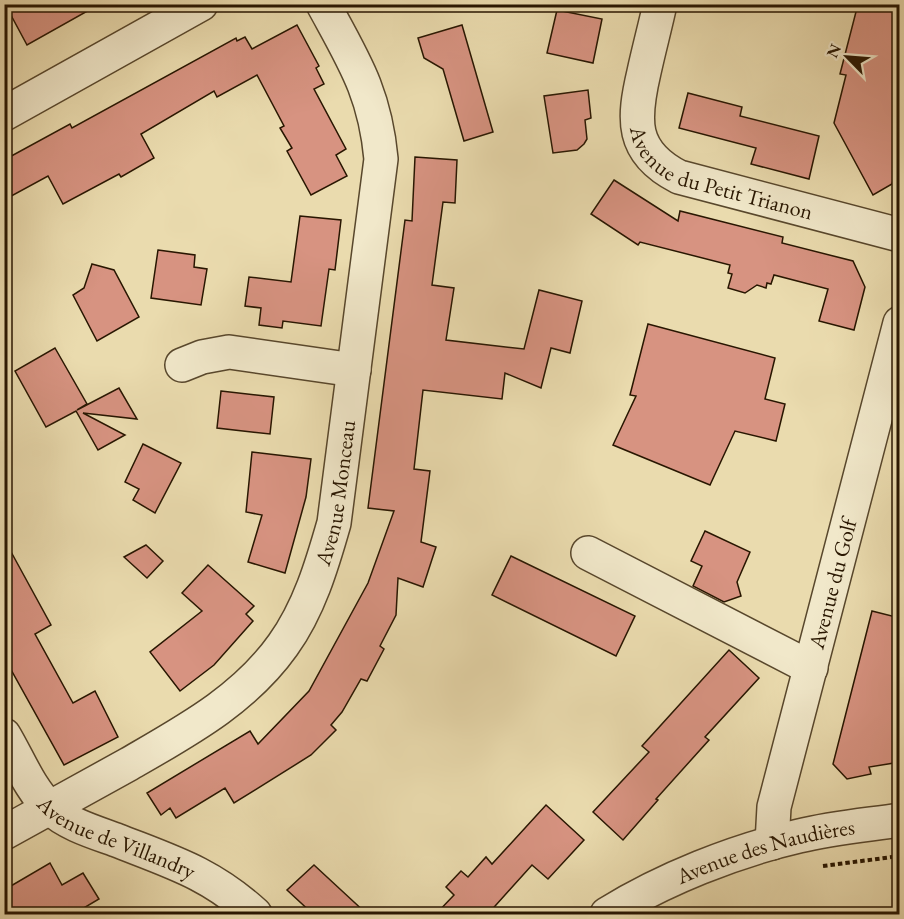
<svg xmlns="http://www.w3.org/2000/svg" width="904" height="919" viewBox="0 0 904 919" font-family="'EB Garamond',serif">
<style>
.building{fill:#d79381;stroke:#281601;stroke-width:1.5}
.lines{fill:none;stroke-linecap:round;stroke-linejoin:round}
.minor-casing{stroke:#58472c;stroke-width:36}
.path{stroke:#281601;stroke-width:4;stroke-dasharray:4.5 3;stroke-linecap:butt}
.minor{stroke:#f1e8ca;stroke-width:33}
.labels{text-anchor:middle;stroke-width:4.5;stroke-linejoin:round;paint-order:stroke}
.street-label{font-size:22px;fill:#281601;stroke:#f1e8ca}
</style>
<rect width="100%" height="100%" fill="#eadbae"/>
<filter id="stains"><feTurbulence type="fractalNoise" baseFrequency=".00333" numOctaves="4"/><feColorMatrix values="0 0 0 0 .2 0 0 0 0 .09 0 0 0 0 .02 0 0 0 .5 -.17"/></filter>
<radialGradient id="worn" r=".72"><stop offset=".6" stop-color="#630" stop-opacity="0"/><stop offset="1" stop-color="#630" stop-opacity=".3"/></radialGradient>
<!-- building -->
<g class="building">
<polygon points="5,4 100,4 27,45"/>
<polygon points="858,4 884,4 900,8 900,156 892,184 873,195 834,123 846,75 840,74"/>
<polygon points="557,10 602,19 593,63 547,53"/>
<polygon points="297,25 319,66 316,68 324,84 314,89 346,149 336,155 347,176 311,195 287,151 292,148 280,128 284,126 257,75 217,97 214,91 141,134 154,158 121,177 119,174 63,204 48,176 4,200 4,160 70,124 72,128 236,38 237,41 245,37 252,49"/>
<polygon points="462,25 493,132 464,141 443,69 424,58 418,38"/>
<polygon points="588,90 591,118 585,120 587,139 584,144 577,150 553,153 544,96"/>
<polygon points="688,93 742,107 740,116 819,136 809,179 751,164 756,148 679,128"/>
<polygon points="415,157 457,160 455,203 443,202 432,285 454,288 446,340 524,349 539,290 582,301 570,353 551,348 541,388 505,373 502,399 423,390 414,469 430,471 421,542 436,547 423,587 398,578 396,615 380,646 384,649 367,681 361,679 342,712 331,725 336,730 311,755 234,803 225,788 176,818 170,808 161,815 147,793 250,731 258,744 309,691 368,583 394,511 368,508 405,220 412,221"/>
<polygon points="614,180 678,221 680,211 783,237 782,243 853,261 865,287 854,330 819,321 828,289 774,275 771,284 767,283 766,288 757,285 745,293 728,288 732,274 728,273 730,265 640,242 638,245 591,214"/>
<polygon points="300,216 341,220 335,270 329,269 321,326 283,321 282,328 259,325 261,308 245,306 249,277 291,282"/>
<polygon points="158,250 195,255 194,267 207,269 201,305 151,298"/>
<polygon points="92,264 114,270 139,317 97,341 73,295 84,288"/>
<polygon points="648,324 775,358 765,399 785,404 776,441 735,431 710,485 613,445 636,396 630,395"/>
<polygon points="55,348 87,404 77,410 119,388 137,419 83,413 125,435 98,450 76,411 46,427 15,371"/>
<polygon points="221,391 274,397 270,434 217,428"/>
<polygon points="143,444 181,463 155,513 133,500 139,489 125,482"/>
<polygon points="252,452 311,459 306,497 285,573 248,562 262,515 246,512"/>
<polygon points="705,531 750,552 737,582 741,596 724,602 693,586 702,566 691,561"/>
<polygon points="4,539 51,625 35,634 73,703 95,691 118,737 64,765 4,657"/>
<polygon points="146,545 163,561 147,578 124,557"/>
<polygon points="511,556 635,616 616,656 492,595"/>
<polygon points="208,565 254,606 246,614 253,621 214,665 180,691 150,652 202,611 182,593"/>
<polygon points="872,611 900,618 900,762 869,767 871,774 847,779 833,764"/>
<polygon points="729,650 759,678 705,737 709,740 656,799 658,800 623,840 593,812 649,752 642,746"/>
<polygon points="546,805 584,840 548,879 532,865 487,915 435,915 454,895 446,887 461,871 468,877 486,857 492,864"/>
<polygon points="50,863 62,885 83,873 99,899 72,915 4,915 4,890"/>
<polygon points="314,865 368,915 314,915 287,890"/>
</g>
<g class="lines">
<!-- minor casing -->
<g class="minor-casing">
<g id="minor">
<path id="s1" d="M660,4C655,27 649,49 644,72C633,119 630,152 679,177L900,235"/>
<polyline points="4,114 201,4"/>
<polyline points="182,365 202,357 229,352 354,370"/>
<polyline points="588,553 811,668"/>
<path id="s2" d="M4,735C18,758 30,790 50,808C67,824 94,832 116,840C172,862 210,873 255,914"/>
<path id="s3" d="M4,833C46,810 88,787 129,764C186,731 244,700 283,645C309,609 322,565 334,523L381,159C375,93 354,61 323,4"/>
<path id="s4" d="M772,843L774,807L900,323"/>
<path id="s5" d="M607,914C664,879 734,851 799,836C832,828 866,825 900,820"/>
</g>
</g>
<!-- path -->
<polyline class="path" points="823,866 900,856"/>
<!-- minor -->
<use href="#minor" class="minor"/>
</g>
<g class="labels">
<!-- street labels -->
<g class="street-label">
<text dy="8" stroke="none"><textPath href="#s1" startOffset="228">Avenue du Petit Trianon</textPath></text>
<text dy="8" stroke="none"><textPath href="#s3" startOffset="502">Avenue Monceau</textPath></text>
<text dy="8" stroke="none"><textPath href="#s4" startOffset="267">Avenue du Golf</textPath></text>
<text dy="8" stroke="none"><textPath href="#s2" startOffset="160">Avenue de Villandry</textPath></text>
<text dy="8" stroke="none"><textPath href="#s5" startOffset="172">Avenue des Naudières</textPath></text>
</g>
</g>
<!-- margin -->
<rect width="904" height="919" fill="none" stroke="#eadbae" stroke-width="24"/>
<rect x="6" y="6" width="892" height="907" fill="none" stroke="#281601" stroke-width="3"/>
<rect x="12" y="12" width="880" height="895" fill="none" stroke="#281601" stroke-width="1.5"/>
<!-- north arrow -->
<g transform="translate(847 57) rotate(295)" stroke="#f1e8ca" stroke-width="4.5" paint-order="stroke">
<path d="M0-4.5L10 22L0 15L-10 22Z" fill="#281601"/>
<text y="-9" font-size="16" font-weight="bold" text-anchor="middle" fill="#281601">N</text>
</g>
<rect width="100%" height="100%" filter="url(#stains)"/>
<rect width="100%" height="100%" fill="url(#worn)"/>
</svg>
